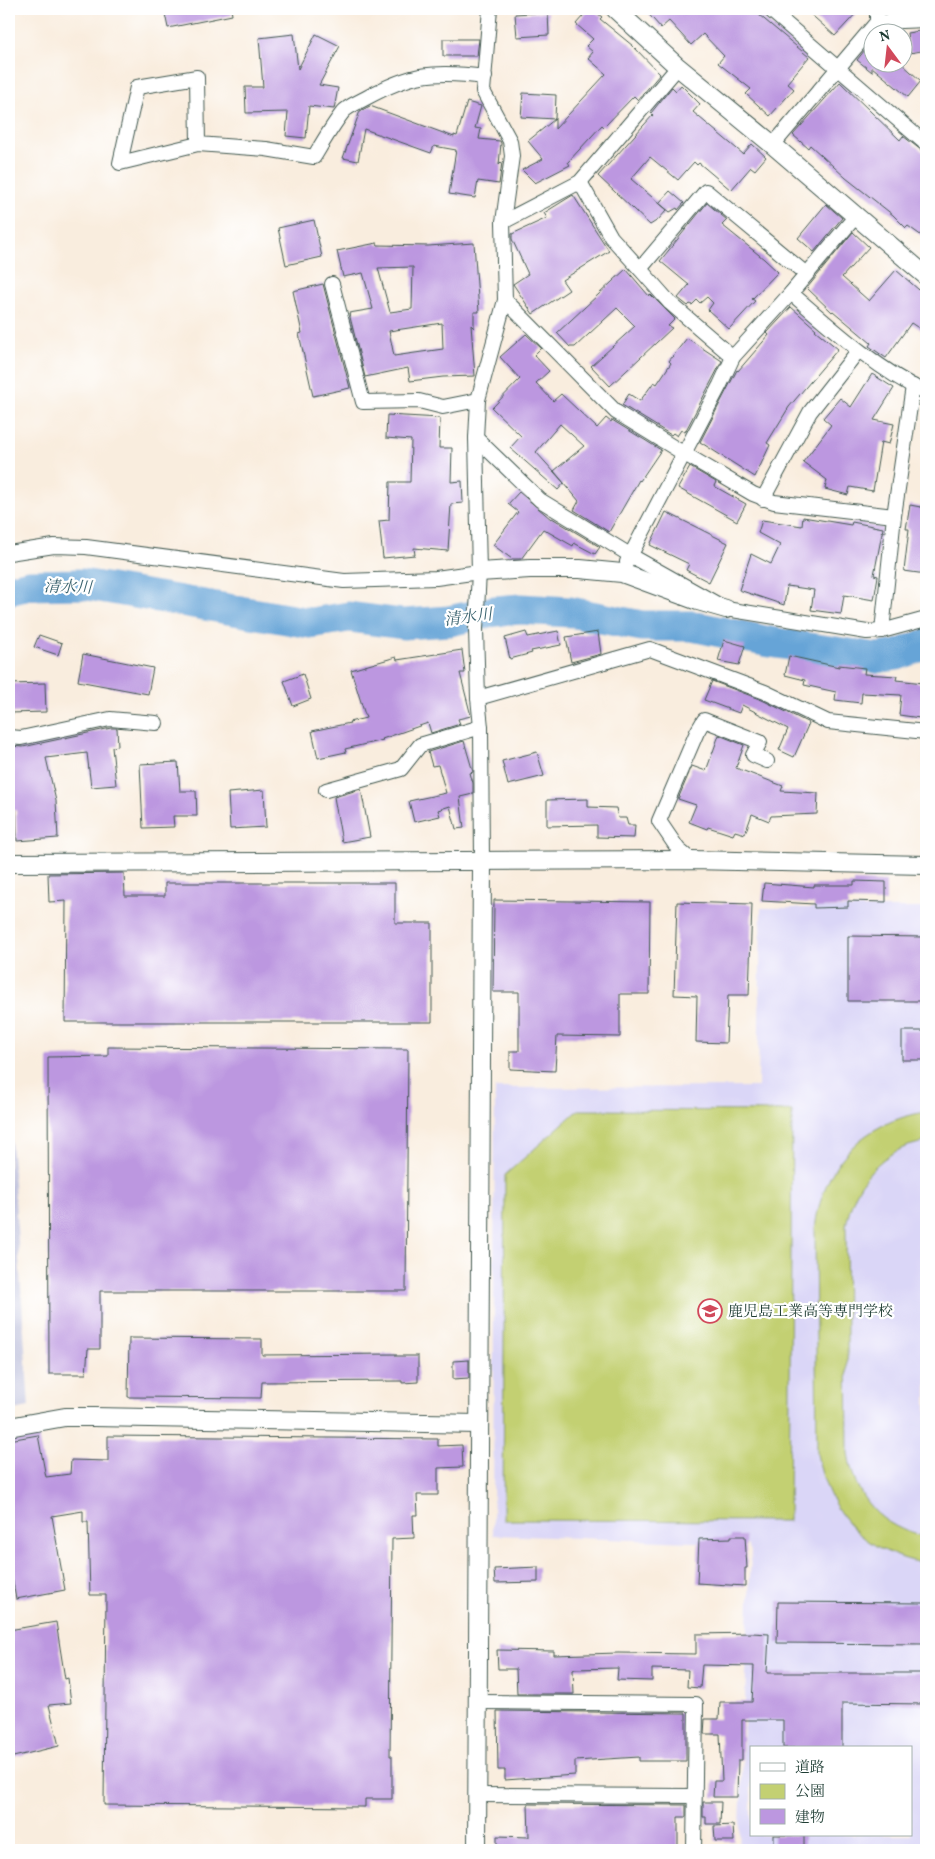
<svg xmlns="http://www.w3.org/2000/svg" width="935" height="1859" viewBox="0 0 935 1859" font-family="Vollkorn,'Noto Serif JP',serif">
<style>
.built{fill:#dad6f7;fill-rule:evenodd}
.industrial{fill:#c0c2dd}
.green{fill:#c3d072;stroke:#718653}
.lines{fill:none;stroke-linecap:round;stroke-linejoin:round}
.river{stroke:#66a4d7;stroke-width:31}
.building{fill:#bc97e0;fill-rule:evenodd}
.minor-casing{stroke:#40574e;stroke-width:16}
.tertiary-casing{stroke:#40574e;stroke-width:20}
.minor{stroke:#fff;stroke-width:14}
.tertiary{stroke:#fff;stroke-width:18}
.labels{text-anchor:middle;stroke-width:4.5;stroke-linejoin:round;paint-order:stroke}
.poi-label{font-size:15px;fill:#1f3d34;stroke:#fff;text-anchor:start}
.water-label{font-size:16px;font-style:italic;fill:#38616d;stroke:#fff}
</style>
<rect width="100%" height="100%" fill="#fff"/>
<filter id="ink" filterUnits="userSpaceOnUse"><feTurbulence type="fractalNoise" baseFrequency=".02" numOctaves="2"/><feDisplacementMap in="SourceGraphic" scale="10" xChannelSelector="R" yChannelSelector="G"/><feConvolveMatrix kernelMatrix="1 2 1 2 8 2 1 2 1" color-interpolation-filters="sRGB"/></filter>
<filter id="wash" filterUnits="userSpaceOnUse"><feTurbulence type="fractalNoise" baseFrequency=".0096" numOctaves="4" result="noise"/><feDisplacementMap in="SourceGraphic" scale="20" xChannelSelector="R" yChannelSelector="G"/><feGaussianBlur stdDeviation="1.12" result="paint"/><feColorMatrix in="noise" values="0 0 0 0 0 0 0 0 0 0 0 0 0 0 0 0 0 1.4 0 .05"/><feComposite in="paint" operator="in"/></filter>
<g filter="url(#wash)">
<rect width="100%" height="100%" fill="#f9edde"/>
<!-- built -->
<path class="built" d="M761,908H926V1850H739L751,1551L747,1544L493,1535L495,1088L758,1087ZM751,1748H911V1835H751Z"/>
<!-- industrial -->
<polygon class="industrial" points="9,1108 29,1407 9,1411"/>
<!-- green -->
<g class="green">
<polygon points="578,1110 792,1111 789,1521 503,1520 505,1175"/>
<path d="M926,1112V1142C881,1148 853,1183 846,1226L848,1453C855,1499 880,1527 926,1537V1564C864,1552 829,1516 817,1454L815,1228C823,1164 862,1122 926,1112Z"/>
</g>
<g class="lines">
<!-- river -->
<polyline class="river" points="9,590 29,585 82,584 310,623 349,617 403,624 449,621 495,611 521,609 570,612 642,626 692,626 770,642 877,658 897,655 926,644"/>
</g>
<g id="blocks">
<!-- building -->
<g class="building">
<polygon points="164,9 231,9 232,15 168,28"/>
<polygon points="589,9 592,9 602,17 600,19 633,46 660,74 638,100 634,96 604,127 602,125 568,162 570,165 535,183 522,170 543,159 528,141 555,119 555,129 606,74 588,58 593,52 586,46 593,39 576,24"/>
<polygon points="644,9 752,9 809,57 787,83 794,89 770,116 746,94 751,89 718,63 724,56 703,34 691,45 669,21 661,28"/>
<polygon points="805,9 860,9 835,36"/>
<polygon points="548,12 549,35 517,37 515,14"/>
<polygon points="926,30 926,50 910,53 907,33"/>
<polygon points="294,34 298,69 316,34 340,46 319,85 338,88 334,109 309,106 306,138 286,136 288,112 246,113 245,87 263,87 259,38"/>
<polygon points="443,39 479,39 477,56 443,56"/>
<polygon points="872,41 872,62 900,62 921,81 908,97 872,67 872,72 857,60"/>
<polygon points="840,82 900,140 903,136 926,154 926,239 908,226 906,228 893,215 846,178 810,145 808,148 793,135"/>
<polygon points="681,85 700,104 693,112 743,154 752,144 766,157 755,170 751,167 731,190 699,163 697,165 694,162 678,180 650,157 631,179 667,210 658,220 650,225 598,176 653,115 651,113 672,87 676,91"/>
<polygon points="523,93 556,95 555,119 521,117"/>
<polygon points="467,102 481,106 475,128 481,129 479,139 500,141 501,143 499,165 502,162 499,184 478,181 475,198 449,194 456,150 434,146 431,153 364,129 358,161 343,158 360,111 370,106 454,137 454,135 457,136"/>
<polygon points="670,191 684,203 678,210 677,208 670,212 659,203"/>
<polygon points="573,195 609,251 562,280 569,290 533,314 513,284 528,274 512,239 512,234 547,218 544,213"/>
<polygon points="707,203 727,220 722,225 764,259 778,272 752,299 755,301 729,329 708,310 713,303 707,297 700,303 697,300 692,305 690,304 688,306 678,298 689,285 660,261"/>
<polygon points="826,204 842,218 814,252 798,238"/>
<polygon points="314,220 322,257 286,265 278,228"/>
<polygon points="853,232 869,247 842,277 869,301 896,270 926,296 926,333 911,323 886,358 869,346 871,343 833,311 832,312 807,288"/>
<path d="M377,243L378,245L428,246L474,243L479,312H474V328L471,325L475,376L443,377L410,381L408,368L365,377L349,313L373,309L363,273L343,277L337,251ZM413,267L412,309L390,312L378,268ZM442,323L443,349L394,356L389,331Z"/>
<polygon points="626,269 649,296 650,294 675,319 668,326 672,328 610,386 591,366 635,326 617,308 575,347 570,347 557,333"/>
<polygon points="323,284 350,388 313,396 299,334 302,333 293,291"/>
<polygon points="791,307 816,329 815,330 838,349 789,407 767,443 770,445 755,477 700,442 737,370 738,371 769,335 767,333"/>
<polygon points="526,334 541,348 534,355 549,371 536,383 553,401 561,394 597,428 606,418 611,422 612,420 661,450 640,481 639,480 609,532 574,510 579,501 554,471 584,446 560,424 536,452 564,483 558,490 510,448 521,436 492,408 520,379 500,357"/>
<polygon points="687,338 722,361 685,432 681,430 677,436 673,433 671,435 622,405 629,394 640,401 654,382 657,384 671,363 669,361"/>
<polygon points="872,374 894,388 874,420 894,424 889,444 881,442 873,491 850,487 848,495 825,489 827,480 803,462 831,425 823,418 840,398 851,407"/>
<polygon points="387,415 440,418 439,448 452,448 451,482 462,481 463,503 451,504 448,551 414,548 415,555 383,558 379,521 389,520 390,482 410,482 411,440 386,438"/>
<polygon points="690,467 716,482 714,486 746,504 737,521 678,488"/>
<polygon points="519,492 551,519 552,518 600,547 595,554 574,543 573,546 543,529 521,559 512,559 493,545 518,512 508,504"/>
<polygon points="910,505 926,508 926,574 904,571 909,529 906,529"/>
<polygon points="666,512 728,543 709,582 686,570 689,564 650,545"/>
<polygon points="803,517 851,525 852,522 883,528 874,575 878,576 874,600 844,595 841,614 811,610 814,590 787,586 784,605 739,590 751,554 771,564 780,545 758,533 762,520 802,526"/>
<polygon points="558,631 561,645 531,651 532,653 510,659 505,638 526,632 528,637"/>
<polygon points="598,632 601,654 571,662 566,637"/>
<polygon points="39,635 62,643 58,655 34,647"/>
<polygon points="724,640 745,646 739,665 718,661"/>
<polygon points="462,650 465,673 460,673 471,716 458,719 460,724 431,733 428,723 382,739 383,740 345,749 346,752 318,758 312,731 350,723 349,722 366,718 351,670 396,657 397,660"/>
<polygon points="83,654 153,668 148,694 78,681"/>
<polygon points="789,656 839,667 839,665 865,668 864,674 897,676 896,680 924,683 920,718 899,715 901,695 862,693 861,703 835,700 836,692 804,685 805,680 785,675"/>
<polygon points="303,674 311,699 293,706 284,681"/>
<polygon points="712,681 762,700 809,723 794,757 779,750 788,729 742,705 739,713 704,700"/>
<polygon points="45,683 46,712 9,713 9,684"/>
<polygon points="111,728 117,728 118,746 112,747 116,785 91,787 87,753 46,758 56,801 58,838 17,841 16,810 9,812 9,746 23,747"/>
<polygon points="719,735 744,745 736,768 783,786 781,791 818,793 817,814 771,816 769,821 752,814 745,834 735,831 733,835 708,827 707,829 689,822 696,805 678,799 692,766 706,771"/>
<polygon points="464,741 473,772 470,773 473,783 473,794 460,797 464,828 456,829 450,806 438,810 440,816 414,822 409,801 446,793 438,765 432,766 428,752"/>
<polygon points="537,752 544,776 508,785 502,761"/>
<polygon points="178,762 180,791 196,791 197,816 173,816 174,827 143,828 140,764"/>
<polygon points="361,789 370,837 342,842 334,797"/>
<polygon points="264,790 266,827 230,829 228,793"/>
<polygon points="588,799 588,807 616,808 618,818 626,818 628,825 635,825 634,838 597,837 597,825 547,826 547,800"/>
<polygon points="124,873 125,896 165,896 165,883 395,883 395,923 432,923 432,1022 65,1022 66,901 49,902 48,874"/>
<polygon points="854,881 886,882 886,902 848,901 848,907 814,908 814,904 762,901 764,883 814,887 814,885 854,885"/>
<polygon points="494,900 650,902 649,994 620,994 620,1037 557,1036 555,1071 510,1069 510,1051 519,1051 519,992 493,992"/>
<polygon points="677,902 752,904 749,995 728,995 726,1043 696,1042 697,996 674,995"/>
<polygon points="848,936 926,937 926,1001 848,1001"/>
<rect x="902" y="1031" width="24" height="29"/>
<polygon points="108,1047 408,1049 406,1291 100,1291 100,1349 88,1349 86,1374 49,1374 48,1057 108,1056"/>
<polygon points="129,1338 262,1339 262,1355 396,1354 396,1356 418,1356 418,1382 402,1383 402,1381 262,1382 261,1398 128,1397"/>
<polygon points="469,1360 469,1378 453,1379 453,1361"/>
<polygon points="38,1435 46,1477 70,1474 71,1460 108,1461 108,1436 438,1439 438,1446 462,1445 463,1467 438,1468 438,1495 417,1495 418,1515 413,1515 414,1538 392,1539 390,1756 392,1756 392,1799 365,1799 365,1807 104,1805 106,1595 90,1595 88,1522 83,1522 83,1511 52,1516 65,1590 16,1599 9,1560 9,1440"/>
<polygon points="731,1536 745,1536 747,1568 745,1568 745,1586 697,1583 699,1539 731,1538"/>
<polygon points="538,1567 538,1582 495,1583 494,1569"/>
<polygon points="778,1602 926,1603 926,1644 777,1643"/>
<polygon points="56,1622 65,1679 68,1678 71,1703 49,1705 59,1746 9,1758 9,1630"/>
<polygon points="752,1633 769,1634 767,1673 926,1673 926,1704 842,1703 842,1748 783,1748 783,1720 742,1720 742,1760 738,1760 737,1797 713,1797 714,1781 722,1781 720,1734 704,1734 705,1719 719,1719 720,1702 752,1702 754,1666 702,1665 700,1688 687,1687 688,1670 652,1669 652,1681 617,1680 618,1668 575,1669 573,1670 574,1694 517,1694 516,1669 498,1669 497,1650 554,1651 554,1655 618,1653 696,1654 696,1634"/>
<polygon points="497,1711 686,1713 686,1761 639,1761 639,1757 575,1761 575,1775 505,1780 505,1770 498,1770"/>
<polygon points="703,1802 721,1802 720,1824 706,1824 706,1817 703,1817"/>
<polygon points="528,1804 686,1805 686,1817 678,1817 678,1850 497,1850 497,1836 529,1837"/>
<polygon points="733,1825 734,1841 715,1841 714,1826"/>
<rect x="774" y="1835" width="30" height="15"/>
</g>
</g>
</g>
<g filter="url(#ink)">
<use href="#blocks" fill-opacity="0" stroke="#40574e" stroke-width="1"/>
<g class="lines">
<!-- minor casing -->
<g class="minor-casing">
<g id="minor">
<polyline points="769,9 926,144"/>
<polyline points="877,22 926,20"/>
<path d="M198,144L197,77L137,87L120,163L198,144L266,149L314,157C323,142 332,126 343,112C348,106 359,102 366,98C411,73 435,70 485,77"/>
<polyline points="773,145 877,22 877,9"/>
<polyline points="580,182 611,237 640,269 670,303 733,357"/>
<polyline points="503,222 580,182 678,67"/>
<polyline points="640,269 706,191 806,274"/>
<polyline points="332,284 363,402 419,401 443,407 478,400"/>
<path d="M791,293C834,330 875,368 926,393"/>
<polyline points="505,300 616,412 683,453 753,494 774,502 894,516"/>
<polyline points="476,438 540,500 630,555 726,609 867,632 882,631 926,619"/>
<polyline points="763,499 810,412 858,351"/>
<polyline points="9,553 54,546 86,547 344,581 436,578 479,572"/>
<polyline points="627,562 720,385 733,357 791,293 855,217"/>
<polyline points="882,631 894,516 913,386"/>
<polyline points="478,698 650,649 765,692 828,722 926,732"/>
<polyline points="9,737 21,738 110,719 156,723"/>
<polyline points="326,790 401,769 420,745 481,727"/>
<polyline points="691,860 678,849 659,821 697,732 704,720 760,742 753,755 767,761"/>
<polyline points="482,861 481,727 478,698 476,629 479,572 476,438 478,400 505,300 503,222 512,156 510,141 483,91 490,9"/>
<polyline points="478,1702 696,1704 694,1850"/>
<polyline points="478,1795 694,1796"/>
</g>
</g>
<!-- tertiary casing -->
<g class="tertiary-casing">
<g id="tertiary">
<polyline points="615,9 678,67 773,145 926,276"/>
<polyline points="479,572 530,569 580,569 622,573 698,601 726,609"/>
<polyline points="9,863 691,860 926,865"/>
<polyline points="9,1427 65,1417 93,1417 479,1424"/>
<polyline points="477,1850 482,861"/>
</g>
</g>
<!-- minor -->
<use href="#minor" class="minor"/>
<!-- tertiary -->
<use href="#tertiary" class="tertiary"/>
</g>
</g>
<!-- icons -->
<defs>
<g id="university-ring" transform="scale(1.25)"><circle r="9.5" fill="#fff" stroke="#d1495b" stroke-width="1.5"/><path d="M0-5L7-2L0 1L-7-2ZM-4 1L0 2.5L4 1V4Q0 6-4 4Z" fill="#d1495b"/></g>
</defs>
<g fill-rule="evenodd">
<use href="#university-ring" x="710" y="1311"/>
</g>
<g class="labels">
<!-- poi labels -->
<g class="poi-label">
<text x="728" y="1316">鹿児島工業高等専門学校</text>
</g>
<!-- water labels -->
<g class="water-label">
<text transform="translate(68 586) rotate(2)" y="6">清水川</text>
<text transform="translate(468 616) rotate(-7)" y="6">清水川</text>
</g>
</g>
<!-- margin -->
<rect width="935" height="1859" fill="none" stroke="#fff" stroke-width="30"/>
<!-- legend -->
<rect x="750" y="1746" width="162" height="90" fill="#ffffff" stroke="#a5b1ae"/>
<rect x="760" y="1763" width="25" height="8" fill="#ffffff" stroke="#a5b1ae"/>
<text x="795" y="1772" font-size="15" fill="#1f3d34">道路</text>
<rect x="760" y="1784" width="25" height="15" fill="#c3d072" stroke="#a5b1ae"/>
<text x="795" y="1796" font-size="15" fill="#1f3d34">公園</text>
<rect x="760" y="1809" width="25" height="15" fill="#bc97e0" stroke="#a5b1ae"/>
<text x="795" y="1822" font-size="15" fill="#1f3d34">建物</text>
<!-- north arrow -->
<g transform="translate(888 48) rotate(345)"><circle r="24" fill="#ffffff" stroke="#a5b1ae"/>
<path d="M0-4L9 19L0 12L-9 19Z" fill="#d1495b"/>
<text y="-8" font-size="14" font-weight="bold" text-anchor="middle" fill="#1f3d34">N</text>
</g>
</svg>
